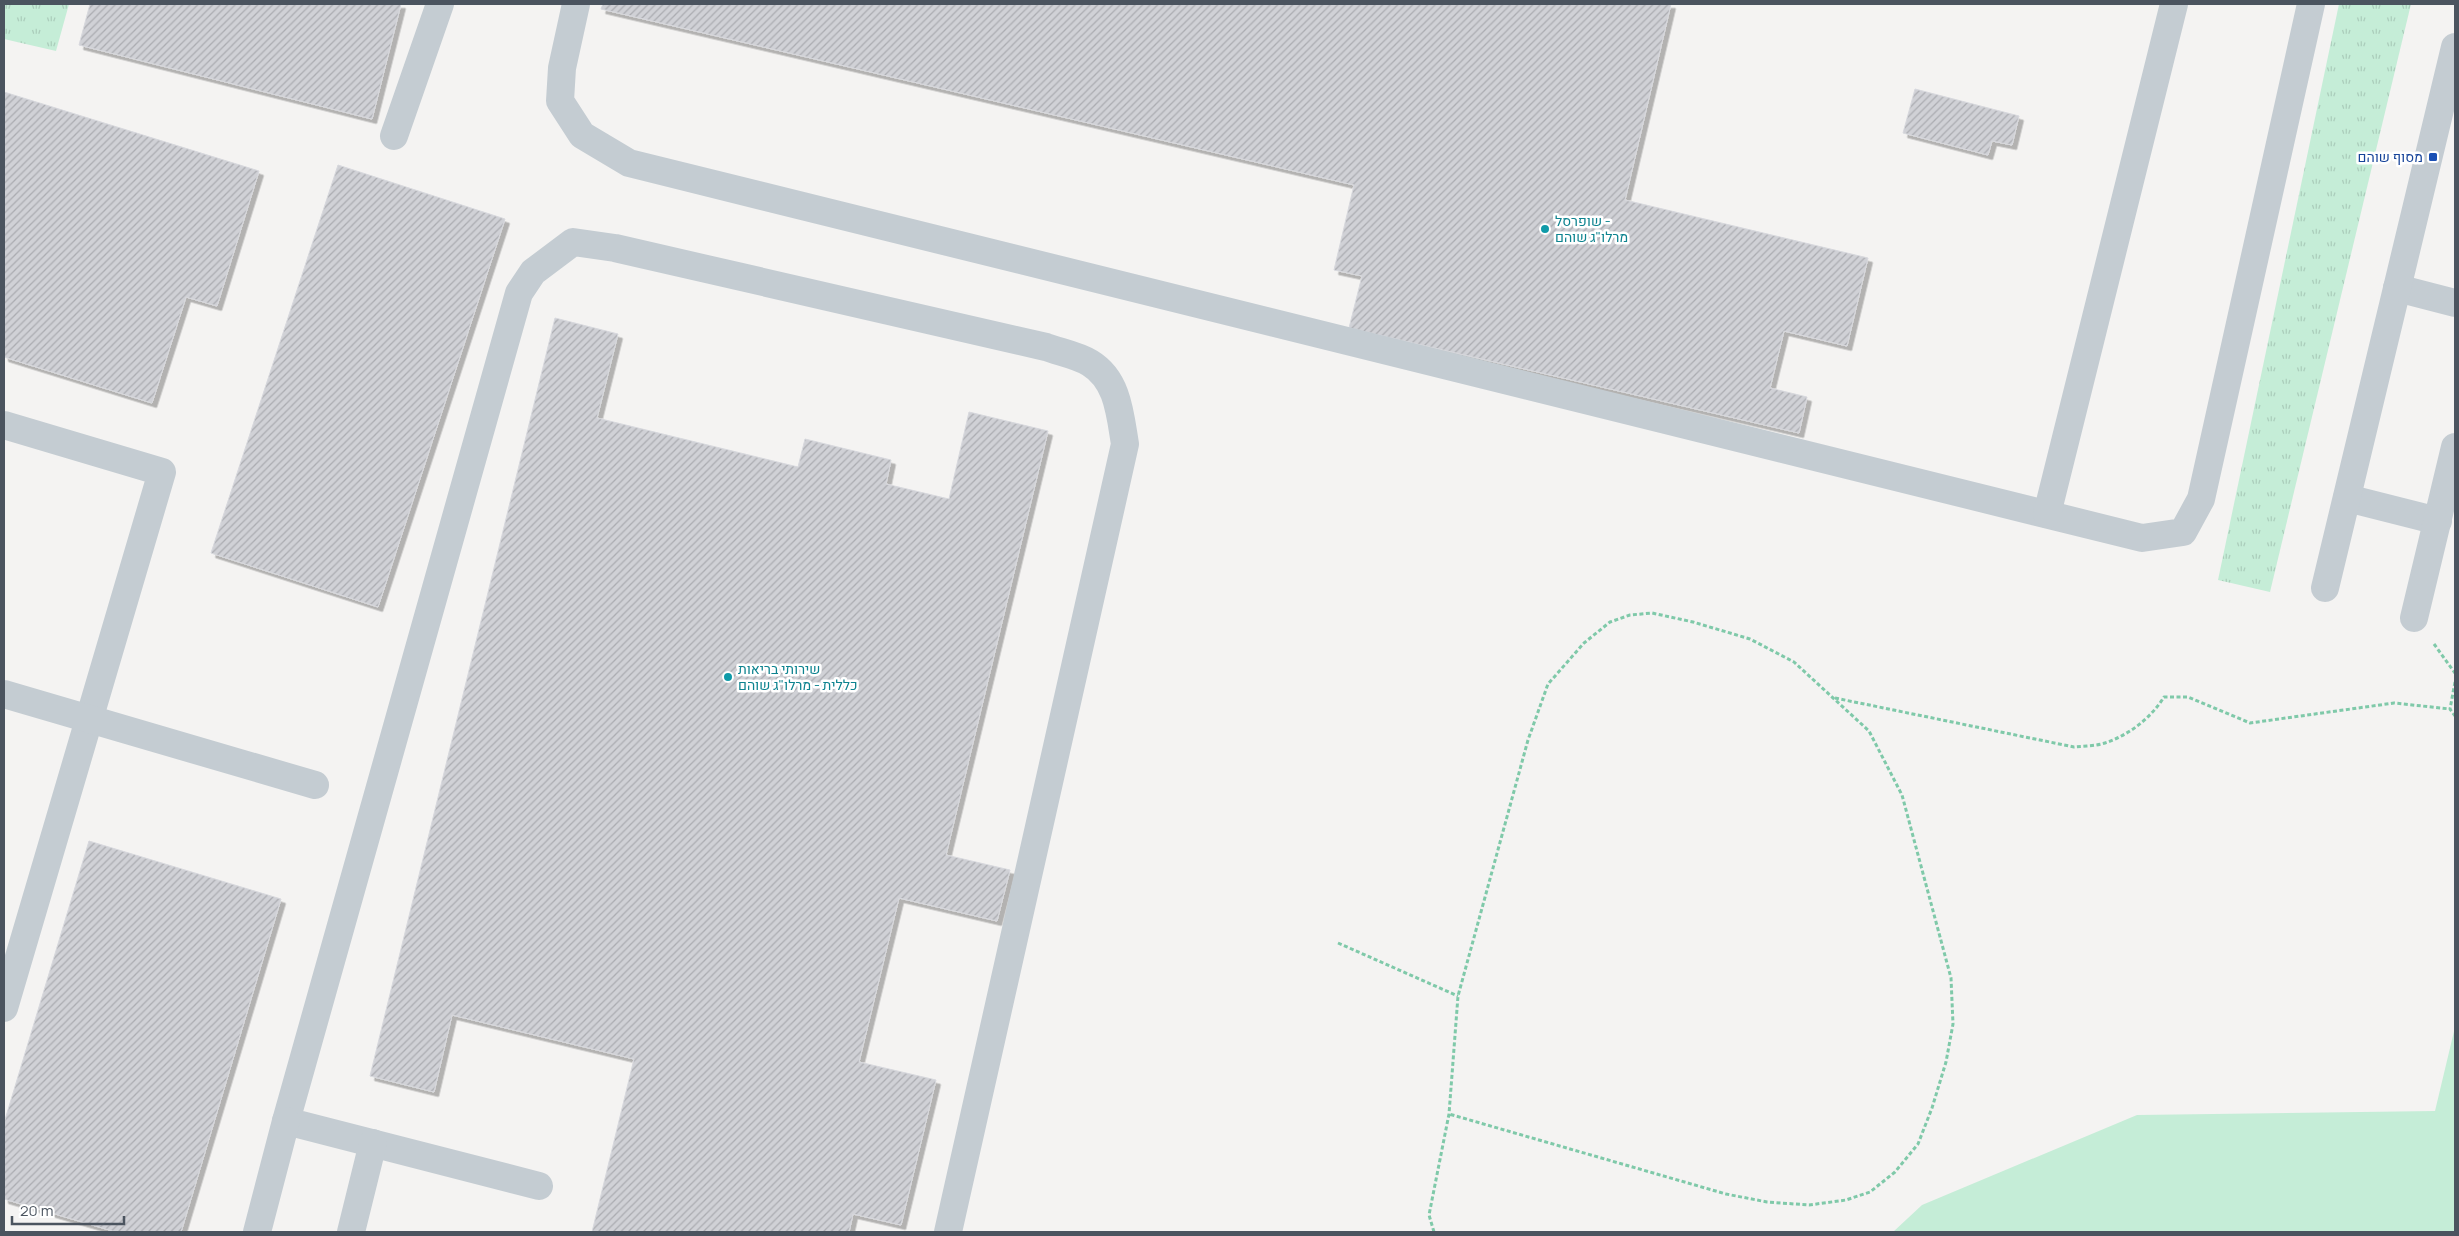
<svg xmlns="http://www.w3.org/2000/svg" width="2459" height="1236" viewBox="0 0 2459 1236" font-family="Manrope,Heebo,sans-serif">
<style>
.green{fill:#c5edd7}
.park{fill:url(#park-tufts)}
.building{fill:url(#building-hatch);stroke:#d7d8dd;filter:url(#shadow)}
.lines{fill:none;stroke-linecap:round;stroke-linejoin:round}
.path{stroke:#7fc9a9;stroke-width:3;stroke-dasharray:4 2.5;stroke-linecap:butt}
.minor{stroke:#c4ccd2;stroke-width:28}
.transit-dot{fill:#1a4fb4;stroke:#fff;stroke-width:2}
.culture-dot{fill:#0f9aa8;stroke:#fff;stroke-width:2}
.labels{text-anchor:middle;stroke-width:5;stroke-linejoin:round;paint-order:stroke}
.transit-label{font-size:14px;fill:#164399;stroke:#fff;text-anchor:end}
.culture-label{font-size:14px;fill:#0d838f;stroke:#fff;text-anchor:start}
</style>
<defs>
<pattern id="park-tufts" width="24" height="20" patternUnits="userSpaceOnUse" patternTransform="scale(1.25)"><rect width="24" height="20" fill="#c5edd7"/><path d="M3 7l-1-3M5 7V3M7 7l1-3M15 17l-1-3M17 17v-4M19 17l1-3" fill="none" stroke="#abcdbb"/></pattern>
<pattern id="building-hatch" width="6" height="6" patternUnits="userSpaceOnUse" patternTransform="scale(1.25)"><rect width="6" height="6" fill="#d0d1d6"/><path d="M-1 1l2-2M0 6l6-6M5 7l2-2" fill="none" stroke="#abacb1"/></pattern>
<filter id="shadow"><feDropShadow dx="4.5" dy="4.5" stdDeviation="0" flood-color="#0004"/></filter>
</defs>
<rect width="100%" height="100%" fill="#f4f3f2"/>
<!-- green -->
<polygon class="green" points="2455,1027 2455,1232 1893,1232 1922,1205 2137,1115 2435,1111"/>
<!-- park -->
<g class="park">
<polygon points="4,4 69,4 56,51 4,39"/>
<polygon points="2339,4 2411,4 2270,592 2218,580"/>
</g>
<!-- building -->
<g class="building">
<polygon points="90,4 401,4 372,119 79,45"/>
<polygon points="603,4 1671,4 1625,200 1868,258 1847,346 1784,331 1770,388 1807,397 1799,433 1349,328 1362,276 1334,270 1354,185 601,9"/>
<polygon points="1915,89 2019,116 2012,145 1992,141 1988,155 1903,133"/>
<polygon points="4,92 259,171 217,306 186,297 152,403 4,357"/>
<polygon points="338,165 505,219 378,607 211,553"/>
<polygon points="555,318 618,334 597,418 798,467 805,439 891,460 886,484 949,499 969,412 1048,431 946,855 1010,870 997,921 899,898 859,1062 936,1080 901,1225 853,1214 849,1232 592,1232 634,1059 452,1015 434,1092 370,1076"/>
<polygon points="89,841 281,899 181,1232 116,1232 4,1199 4,1123"/>
</g>
<g class="lines">
<!-- path -->
<g class="path">
<polyline points="2434,644 2455,673"/>
<polyline points="2455,682 2450,709 2455,716"/>
<path d="M1835,698L2074,747C2084,746 2096,746 2105,743C2129,735 2151,718 2164,697H2188L2250,723L2394,703L2450,709"/>
<polyline points="1338,943 1458,996"/>
<polyline points="1434,1232 1429,1215 1449,1114 1458,996 1528,740 1548,684 1584,643 1610,622 1630,615 1652,613 1693,622 1750,639 1794,662 1869,731 1902,795 1951,978 1953,1024 1946,1062 1932,1108 1918,1144 1895,1172 1870,1192 1846,1200 1809,1205 1767,1202 1726,1194 1449,1114"/>
</g>
<!-- minor -->
<g class="minor">
<polyline points="576,4 562,68 560,101 582,135 629,163 2142,538 2183,532 2201,499 2311,4"/>
<polyline points="394,136 440,4"/>
<polyline points="2397,288 2455,303"/>
<polyline points="4,425 162,472 4,1008"/>
<polyline points="2347,498 2438,521"/>
<polyline points="2047,514 2174,4"/>
<polyline points="2325,588 2455,47"/>
<polyline points="2414,618 2455,447"/>
<polyline points="4,694 315,785"/>
<path d="M539,1186L286,1121L519,293L533,272L573,242L615,248L1046,347C1059,352 1077,355 1090,363C1118,380 1120,414 1125,444L948,1232"/>
<polyline points="257,1232 286,1121"/>
<polyline points="351,1232 373,1143"/>
</g>
</g>
<!-- markers -->
<rect class="transit-dot" x="2428" y="152" width="10" height="10" rx="2.5"/>
<g class="culture-dot">
<circle cx="1545" cy="229" r="5"/>
<circle cx="728" cy="677" r="5"/>
</g>
<g class="labels">
<!-- transit labels -->
<g class="transit-label">
<text x="2423" y="162">מסוף שוהם</text>
</g>
<!-- culture labels -->
<g class="culture-label">
<text x="1555" y="226">שופרסל -<tspan x="1555" dy="16">מרלו"ג שוהם</tspan></text>
<text x="738" y="674">שירותי בריאות<tspan x="738" dy="16">כללית - מרלו"ג שוהם</tspan></text>
</g>
</g>
<!-- border -->
<rect width="2459" height="1236" fill="none" stroke="#4b545f" stroke-width="10"/>
<!-- scale -->
<path d="M12 1216v8h112v-8" fill="none" stroke="#4b545f" stroke-width="2.5"/>
<text x="20" y="1216" font-size="15" fill="#4b545f" stroke="#ffffff" stroke-width="4" paint-order="stroke">20 m</text>
</svg>
